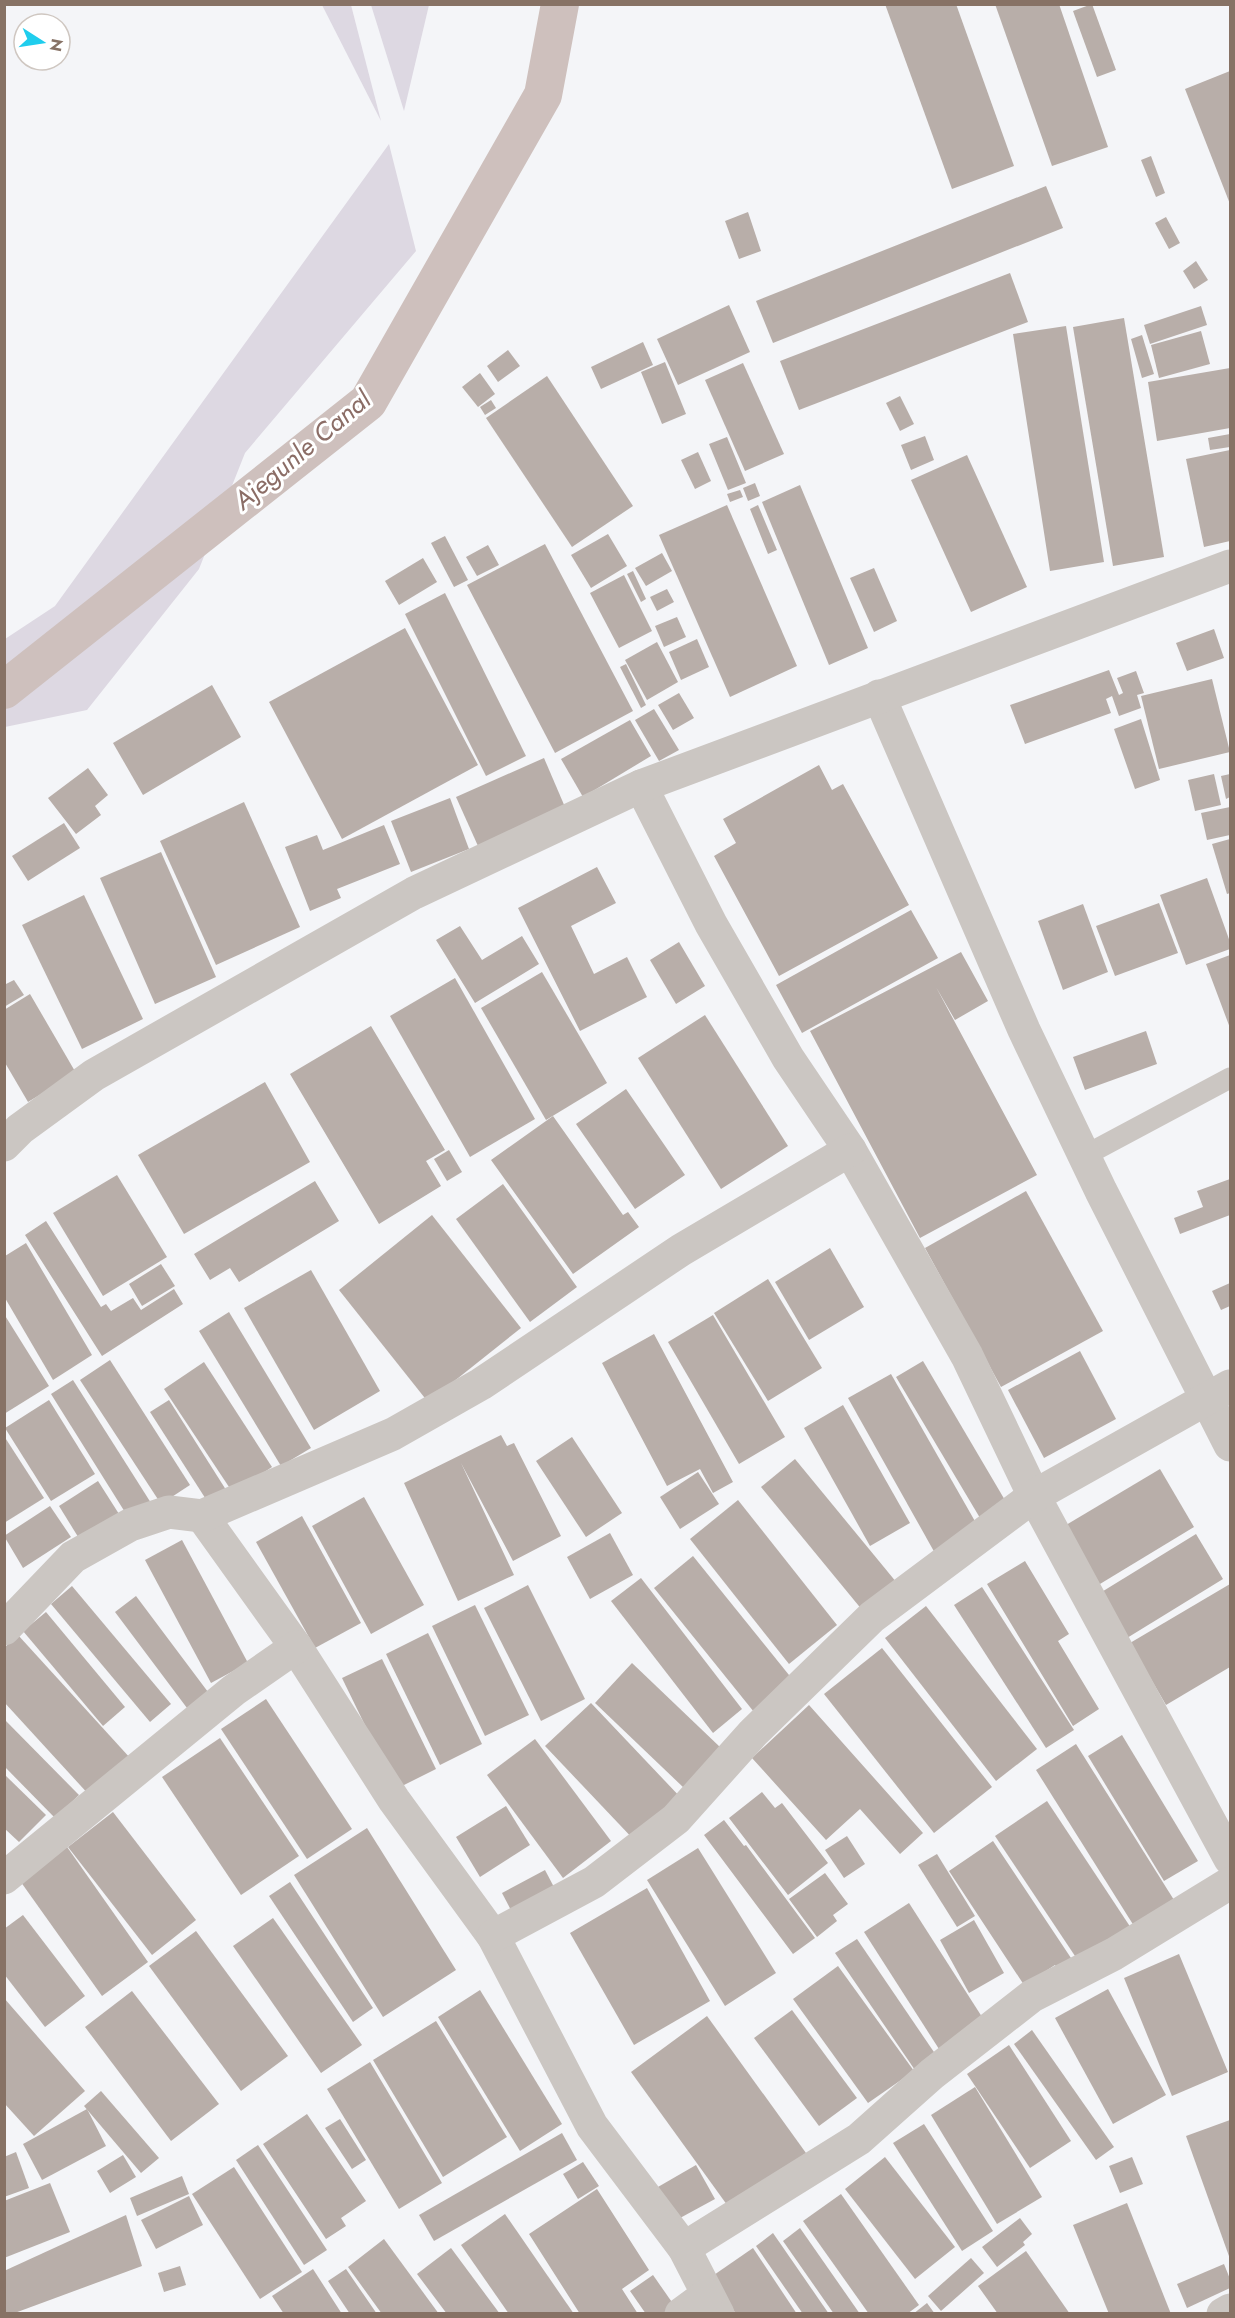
<svg xmlns="http://www.w3.org/2000/svg" width="1235" height="2318" viewBox="0 0 1235 2318" font-family="Jost,sans-serif">
<style>
.green{fill:#ddd8e2}
.lines{fill:none;stroke-linecap:round;stroke-linejoin:round}
.canal{stroke:#cec0bd;stroke-width:38}
.building{fill:#b8aea9}
.service{stroke:#cbc6c2;stroke-width:21}
.minor{stroke:#cbc6c2;stroke-width:33}
.labels{text-anchor:middle;stroke-width:6;stroke-linejoin:round;paint-order:stroke}
.water-label{font-size:26px;font-style:italic;fill:#8b6d66;stroke:#fff}
</style>
<rect width="100%" height="100%" fill="#f4f5f8"/>
<!-- green -->
<g class="green">
<polygon points="322,5 351,5 381,121"/>
<polygon points="371,5 429,5 404,111"/>
<polygon points="389,144 416,251 245,453 199,569 87,710 5,727 5,639 55,606"/>
</g>
<g class="lines">
<!-- canal -->
<polyline class="canal" points="4,690 368,402 543,95 560,4"/>
</g>
<!-- building -->
<g class="building">
<polygon points="885,4 956,4 1014,166 952,189"/>
<polygon points="995,4 1059,4 1108,147 1052,166"/>
<polygon points="1092,4 1116,70 1097,77 1073,11"/>
<polygon points="1230,71 1230,204 1185,89"/>
<polygon points="1151,156 1165,193 1156,197 1141,160"/>
<polygon points="1046,186 1063,228 773,343 756,301"/>
<polygon points="748,212 761,251 739,259 725,221"/>
<polygon points="1166,217 1180,243 1169,249 1155,223"/>
<polygon points="1196,261 1208,280 1194,289 1183,271"/>
<polygon points="1010,273 1028,322 799,410 780,361"/>
<polygon points="729,305 750,352 678,385 657,339"/>
<polygon points="1201,306 1207,325 1150,344 1144,325"/>
<polygon points="1124,318 1164,557 1113,566 1073,327"/>
<polygon points="1066,326 1104,562 1050,571 1013,334"/>
<polygon points="1201,331 1210,364 1159,378 1151,345"/>
<polygon points="1142,335 1154,374 1142,378 1131,339"/>
<polygon points="643,342 653,365 601,389 591,367"/>
<polygon points="508,350 520,366 498,382 487,366"/>
<polygon points="665,362 686,414 662,424 641,372"/>
<polygon points="743,363 784,454 745,471 705,380"/>
<polygon points="1230,368 1230,428 1157,441 1148,382"/>
<polygon points="480,373 495,394 478,407 462,387"/>
<polygon points="547,376 633,506 572,547 486,418"/>
<polygon points="900,396 914,424 900,431 886,403"/>
<polygon points="491,400 496,408 485,415 480,407"/>
<polygon points="1230,434 1230,447 1210,450 1208,438"/>
<polygon points="925,436 934,460 911,470 901,445"/>
<polygon points="727,437 746,483 728,490 709,444"/>
<polygon points="1230,450 1230,541 1204,547 1186,459"/>
<polygon points="698,452 711,481 695,489 681,460"/>
<polygon points="967,455 1027,587 971,612 911,480"/>
<polygon points="755,483 760,496 748,501 743,488"/>
<polygon points="800,485 868,648 829,665 762,502"/>
<polygon points="740,490 743,497 730,502 727,494"/>
<polygon points="727,505 797,666 730,697 659,535"/>
<polygon points="758,505 777,550 768,554 750,509"/>
<polygon points="608,534 627,566 591,588 571,555"/>
<polygon points="445,536 468,580 454,587 431,543"/>
<polygon points="545,544 633,711 555,753 467,585"/>
<polygon points="488,545 499,565 477,576 466,557"/>
<polygon points="662,553 672,571 646,586 635,568"/>
<polygon points="423,558 437,582 399,605 385,581"/>
<polygon points="874,568 897,621 874,632 850,578"/>
<polygon points="633,571 646,599 641,602 627,574"/>
<polygon points="624,575 652,631 619,648 590,593"/>
<polygon points="667,589 674,602 657,611 650,597"/>
<polygon points="445,593 526,756 486,776 405,614"/>
<polygon points="677,617 686,637 664,647 655,626"/>
<polygon points="405,628 478,765 342,839 269,702"/>
<polygon points="1214,629 1224,658 1187,671 1176,643"/>
<polygon points="697,639 709,667 681,680 669,652"/>
<polygon points="657,642 678,682 647,700 625,660"/>
<polygon points="626,664 646,705 641,708 620,667"/>
<polygon points="1109,670 1119,695 1123,693 1117,678 1136,671 1144,693 1137,695 1141,708 1119,716 1112,696 1106,699 1111,713 1025,744 1010,705"/>
<polygon points="1212,679 1230,752 1159,769 1141,696"/>
<polygon points="212,685 241,737 143,795 113,743"/>
<polygon points="679,693 694,718 673,730 658,705"/>
<polygon points="654,709 679,750 659,761 635,720"/>
<polygon points="1141,719 1160,780 1135,789 1114,729"/>
<polygon points="630,720 651,756 583,797 561,759"/>
<polygon points="544,758 565,807 478,846 456,797"/>
<polygon points="819,765 832,790 843,784 909,905 779,976 714,856 736,843 723,819"/>
<polygon points="88,768 108,795 95,806 101,815 76,834 48,798"/>
<polygon points="1214,774 1221,805 1195,811 1188,780"/>
<polygon points="1230,774 1230,797 1226,799 1221,776"/>
<polygon points="450,798 469,849 411,872 391,821"/>
<polygon points="244,802 300,927 216,965 160,841"/>
<polygon points="1230,807 1230,835 1207,840 1201,813"/>
<polygon points="64,823 80,848 28,881 12,856"/>
<polygon points="384,825 400,864 337,889 341,898 310,911 285,847 317,835 323,850"/>
<polygon points="1230,839 1230,893 1227,894 1212,844"/>
<polygon points="161,852 216,977 155,1004 100,878"/>
<polygon points="597,867 616,903 571,926 594,974 627,957 647,997 580,1031 518,908"/>
<polygon points="1207,878 1230,942 1230,949 1186,965 1160,895"/>
<polygon points="84,895 143,1019 82,1049 22,925"/>
<polygon points="1159,903 1178,953 1115,976 1096,926"/>
<polygon points="1083,904 1108,972 1063,990 1038,921"/>
<polygon points="911,910 938,958 802,1033 776,985"/>
<polygon points="460,926 482,960 522,936 539,964 475,1003 436,940"/>
<polygon points="679,942 705,986 676,1004 650,960"/>
<polygon points="961,952 988,1001 955,1020 936,987 1037,1175 920,1238 810,1031"/>
<polygon points="1230,955 1230,1028 1206,964"/>
<polygon points="542,972 607,1083 546,1120 481,1008"/>
<polygon points="455,978 535,1119 470,1157 390,1016"/>
<polygon points="14,980 24,995 4,1007 4,985"/>
<polygon points="30,994 76,1073 28,1102 4,1061 4,1010"/>
<polygon points="705,1015 788,1146 721,1189 638,1058"/>
<polygon points="371,1026 445,1150 426,1161 441,1186 379,1224 290,1074"/>
<polygon points="1146,1031 1157,1064 1085,1090 1073,1057"/>
<polygon points="265,1082 310,1162 184,1234 138,1155"/>
<polygon points="626,1089 685,1175 635,1209 576,1124"/>
<polygon points="553,1116 623,1215 628,1212 639,1227 573,1274 491,1160"/>
<polygon points="449,1150 462,1172 447,1181 434,1159"/>
<polygon points="117,1175 167,1257 103,1296 53,1213"/>
<polygon points="1230,1179 1230,1215 1180,1234 1174,1218 1203,1207 1197,1191"/>
<polygon points="315,1181 339,1221 239,1282 230,1268 210,1280 194,1254"/>
<polygon points="503,1184 577,1287 530,1322 456,1219"/>
<polygon points="1026,1191 1103,1331 1001,1387 925,1248"/>
<polygon points="432,1215 521,1328 428,1402 339,1290"/>
<polygon points="46,1221 101,1307 106,1304 111,1311 133,1298 141,1310 174,1289 183,1304 102,1356 25,1235"/>
<polygon points="26,1243 92,1355 53,1380 5,1298 5,1256"/>
<polygon points="830,1248 864,1307 809,1340 775,1282"/>
<polygon points="161,1264 175,1286 142,1306 129,1284"/>
<polygon points="311,1270 380,1391 314,1430 244,1308"/>
<polygon points="768,1279 822,1368 768,1401 714,1313"/>
<polygon points="1230,1283 1230,1306 1221,1310 1212,1291"/>
<polygon points="229,1312 311,1448 281,1466 199,1331"/>
<polygon points="4,1314 49,1386 4,1414"/>
<polygon points="713,1315 785,1437 739,1464 668,1342"/>
<polygon points="654,1334 733,1482 713,1493 700,1469 667,1486 602,1363"/>
<polygon points="1080,1351 1116,1419 1044,1458 1008,1390"/>
<polygon points="110,1360 190,1485 161,1504 80,1380"/>
<polygon points="923,1361 1009,1507 983,1523 896,1377"/>
<polygon points="204,1362 272,1467 233,1493 164,1389"/>
<polygon points="891,1374 980,1530 936,1555 848,1398"/>
<polygon points="73,1380 151,1503 128,1517 51,1394"/>
<polygon points="49,1400 95,1474 51,1501 5,1428"/>
<polygon points="169,1400 228,1493 209,1504 150,1412"/>
<polygon points="843,1405 910,1523 870,1546 804,1428"/>
<polygon points="501,1435 507,1446 514,1443 561,1536 513,1561 461,1463 514,1575 458,1601 404,1483"/>
<polygon points="4,1436 44,1498 4,1523"/>
<polygon points="572,1437 622,1513 586,1537 536,1461"/>
<polygon points="795,1459 897,1583 863,1611 761,1487"/>
<polygon points="1160,1469 1194,1527 1095,1587 1061,1528"/>
<polygon points="698,1472 719,1504 680,1529 660,1497"/>
<polygon points="98,1481 119,1514 80,1540 59,1506"/>
<polygon points="364,1497 424,1605 371,1634 312,1526"/>
<polygon points="738,1500 837,1625 789,1664 690,1539"/>
<polygon points="50,1506 71,1537 23,1568 4,1536"/>
<polygon points="302,1516 361,1623 315,1648 256,1542"/>
<polygon points="610,1533 633,1575 590,1599 567,1557"/>
<polygon points="1196,1534 1223,1579 1127,1638 1100,1593"/>
<polygon points="182,1540 248,1663 211,1683 145,1560"/>
<polygon points="693,1556 793,1680 754,1712 654,1588"/>
<polygon points="1025,1561 1069,1634 1058,1641 1099,1709 1073,1726 987,1584"/>
<polygon points="641,1578 742,1709 713,1733 611,1601"/>
<polygon points="1230,1584 1230,1667 1166,1705 1130,1643"/>
<polygon points="528,1585 585,1699 541,1721 484,1608"/>
<polygon points="72,1586 171,1704 150,1722 51,1604"/>
<polygon points="982,1587 1074,1730 1046,1748 954,1605"/>
<polygon points="136,1596 214,1700 193,1716 115,1612"/>
<polygon points="475,1605 529,1715 485,1736 432,1626"/>
<polygon points="926,1606 1037,1749 996,1781 885,1638"/>
<polygon points="46,1612 125,1707 103,1726 23,1631"/>
<polygon points="428,1633 482,1744 440,1765 386,1654"/>
<polygon points="18,1635 131,1759 91,1797 4,1702 4,1648"/>
<polygon points="882,1648 992,1787 934,1833 824,1694"/>
<polygon points="382,1659 436,1769 396,1789 342,1678"/>
<polygon points="632,1663 721,1748 684,1788 595,1703"/>
<polygon points="266,1699 352,1829 307,1859 221,1729"/>
<polygon points="591,1703 683,1800 637,1843 545,1746"/>
<polygon points="809,1705 923,1833 900,1854 860,1809 826,1840 752,1758"/>
<polygon points="4,1719 79,1795 55,1818 4,1766"/>
<polygon points="1122,1735 1198,1861 1164,1881 1088,1756"/>
<polygon points="220,1738 299,1856 241,1895 162,1777"/>
<polygon points="535,1739 611,1841 563,1878 487,1775"/>
<polygon points="1076,1744 1174,1900 1134,1926 1036,1770"/>
<polygon points="4,1774 46,1815 19,1842 4,1828"/>
<polygon points="762,1792 775,1808 782,1803 828,1863 788,1895 729,1818"/>
<polygon points="1047,1801 1133,1931 1081,1965 995,1836"/>
<polygon points="506,1806 530,1845 480,1877 456,1837"/>
<polygon points="113,1812 196,1920 152,1955 68,1847"/>
<polygon points="724,1820 744,1846 746,1845 815,1938 793,1954 704,1835"/>
<polygon points="367,1828 456,1970 383,2017 294,1875"/>
<polygon points="847,1836 865,1864 844,1878 825,1850"/>
<polygon points="993,1841 1071,1958 1057,1968 1055,1965 1024,1985 949,1871"/>
<polygon points="65,1844 148,1962 102,1996 18,1878"/>
<polygon points="698,1848 776,1973 725,2006 647,1880"/>
<polygon points="937,1854 975,1916 957,1927 918,1865"/>
<polygon points="545,1870 555,1889 512,1912 502,1893"/>
<polygon points="825,1873 848,1904 833,1915 837,1921 817,1937 789,1899"/>
<polygon points="290,1882 373,2008 353,2022 269,1896"/>
<polygon points="647,1888 710,2001 634,2045 570,1933"/>
<polygon points="909,1903 984,2020 939,2049 864,1932"/>
<polygon points="23,1915 85,1996 45,2027 4,1974 4,1929"/>
<polygon points="273,1918 362,2045 321,2073 233,1946"/>
<polygon points="974,1920 1004,1973 969,1993 940,1940"/>
<polygon points="196,1931 288,2056 241,2091 149,1966"/>
<polygon points="857,1939 938,2058 917,2073 835,1953"/>
<polygon points="1179,1954 1228,2072 1172,2096 1124,1978"/>
<polygon points="838,1966 914,2071 868,2103 793,1999"/>
<polygon points="1108,1989 1166,2095 1113,2124 1055,2018"/>
<polygon points="480,1990 562,2124 520,2151 438,2017"/>
<polygon points="132,1991 219,2104 171,2141 85,2027"/>
<polygon points="4,1998 85,2091 34,2136 4,2103"/>
<polygon points="792,2010 857,2098 819,2126 754,2038"/>
<polygon points="707,2016 806,2153 730,2209 631,2072"/>
<polygon points="436,2021 507,2137 443,2177 373,2060"/>
<polygon points="1032,2030 1114,2147 1096,2160 1014,2044"/>
<polygon points="1009,2045 1071,2141 1030,2168 967,2074"/>
<polygon points="370,2062 442,2183 399,2209 327,2089"/>
<polygon points="975,2087 1042,2197 997,2224 931,2115"/>
<polygon points="101,2091 159,2158 141,2173 84,2106"/>
<polygon points="87,2109 106,2146 42,2180 23,2144"/>
<polygon points="307,2114 366,2201 341,2218 346,2226 326,2239 263,2144"/>
<polygon points="340,2119 366,2160 352,2169 325,2128"/>
<polygon points="1230,2120 1230,2259 1186,2136"/>
<polygon points="924,2124 993,2231 962,2251 893,2143"/>
<polygon points="562,2133 577,2160 434,2241 419,2215"/>
<polygon points="258,2145 327,2250 304,2265 236,2160"/>
<polygon points="16,2152 29,2188 4,2197 4,2157"/>
<polygon points="123,2155 136,2177 110,2193 97,2171"/>
<polygon points="885,2157 955,2247 915,2279 845,2189"/>
<polygon points="1132,2157 1143,2184 1120,2193 1109,2166"/>
<polygon points="583,2162 599,2186 578,2199 563,2174"/>
<polygon points="696,2165 715,2199 669,2224 651,2191"/>
<polygon points="234,2167 302,2272 260,2299 192,2194"/>
<polygon points="182,2176 189,2194 137,2216 130,2198"/>
<polygon points="50,2183 70,2232 4,2258 4,2201"/>
<polygon points="597,2189 649,2270 622,2289 638,2314 580,2314 529,2234"/>
<polygon points="841,2194 919,2305 907,2314 869,2314 803,2221"/>
<polygon points="189,2196 203,2225 156,2249 141,2220"/>
<polygon points="1127,2203 1171,2314 1109,2314 1073,2225"/>
<polygon points="505,2214 574,2314 509,2314 461,2245"/>
<polygon points="126,2215 142,2266 12,2314 4,2314 4,2271"/>
<polygon points="1020,2218 1032,2234 1023,2242 1025,2245 997,2267 982,2247"/>
<polygon points="800,2228 860,2314 834,2314 783,2241"/>
<polygon points="773,2233 829,2314 803,2314 756,2246"/>
<polygon points="384,2239 439,2314 382,2314 348,2267"/>
<polygon points="451,2248 500,2314 447,2314 417,2274"/>
<polygon points="753,2248 797,2314 736,2314 711,2277"/>
<polygon points="1026,2251 1070,2314 998,2314 978,2286"/>
<polygon points="971,2258 984,2273 941,2311 928,2296"/>
<polygon points="1224,2264 1230,2279 1230,2288 1187,2308 1177,2284"/>
<polygon points="180,2266 186,2285 164,2292 158,2273"/>
<polygon points="313,2269 342,2314 284,2314 272,2296"/>
<polygon points="346,2269 377,2314 350,2314 328,2281"/>
<polygon points="653,2275 676,2308 669,2314 646,2314 630,2291"/>
<polygon points="927,2303 935,2314 913,2314"/>
</g>
<g class="lines">
<!-- service -->
<polyline class="service" points="1084,1156 1230,1078"/>
<!-- minor -->
<g class="minor">
<polyline points="879,696 1024,1030 1101,1191 1230,1445"/>
<polyline points="641,786 711,924 788,1058 850,1150 967,1356 1034,1496 1230,1859"/>
<polyline points="4,1145 20,1129 94,1075 414,893 641,786 1230,566"/>
<polyline points="202,1516 296,1647 394,1800 493,1936 592,2126 684,2248 718,2314"/>
<polyline points="4,1629 73,1557 130,1525 169,1512 202,1516 393,1434 481,1384 681,1250 850,1150"/>
<polyline points="4,1878 234,1690 296,1647"/>
<polyline points="493,1936 594,1882 676,1819 753,1733 872,1617 1034,1496 1230,1386"/>
<polyline points="684,2248 859,2139 932,2074 1032,1996 1114,1954 1230,1883"/>
<polyline points="681,2314 707,2295"/>
<polyline points="1223,2314 1230,2310"/>
</g>
</g>
<g class="labels">
<!-- water labels -->
<g class="water-label">
<text transform="translate(302 450) rotate(-40)" y="9">Ajegunle Canal</text>
</g>
</g>
<!-- border -->
<rect width="1235" height="2318" fill="none" stroke="#877265" stroke-width="12"/>
<!-- north arrow -->
<g transform="translate(42 42) rotate(102)"><circle r="28" fill="#ffffff" stroke="#cfc7c1" stroke-width="1.5"/>
<path d="M0-4.5L10 22L0 15L-10 22Z" fill="#1fcded"/>
<text y="-9" font-size="16" font-weight="bold" text-anchor="middle" fill="#877265">N</text>
</g>
</svg>
